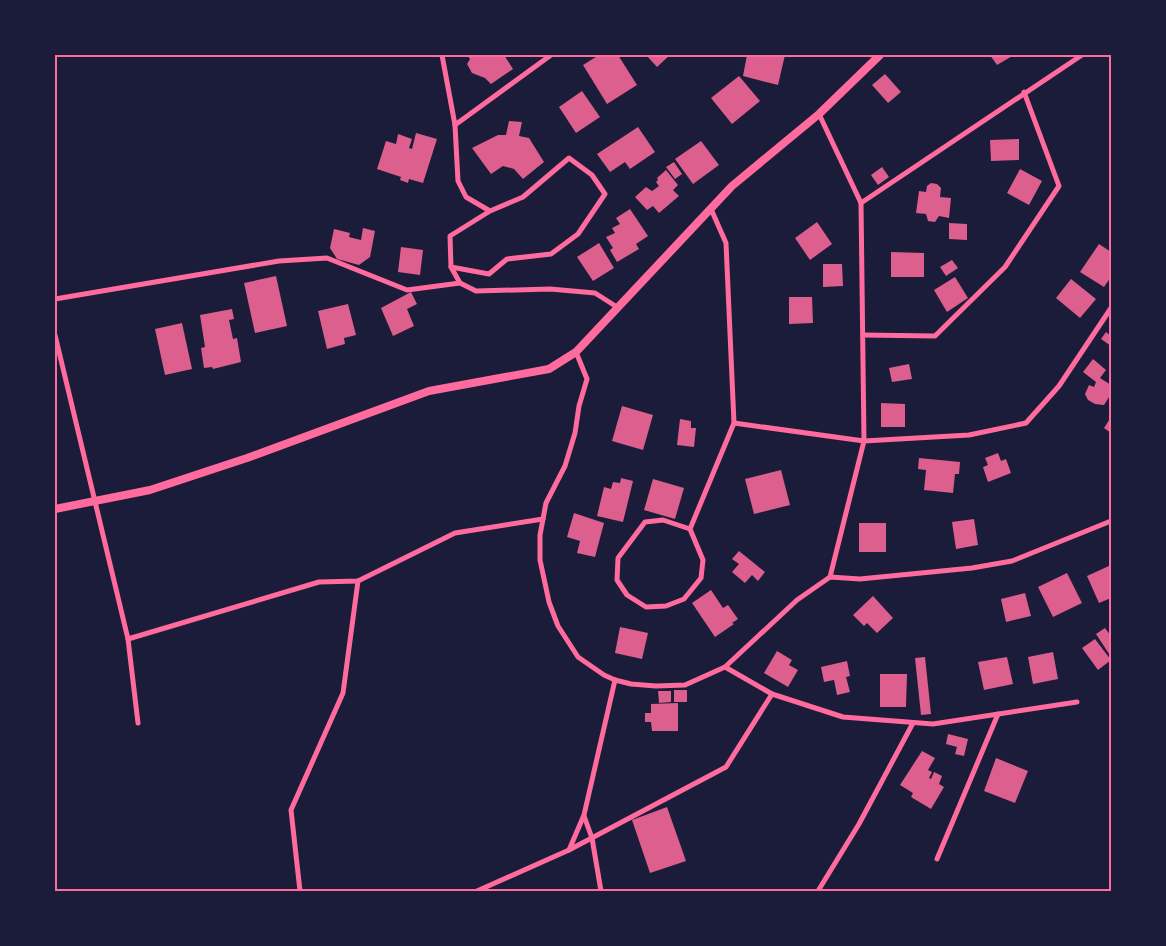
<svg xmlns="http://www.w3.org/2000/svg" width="1166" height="946" viewBox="0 0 1166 946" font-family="'Playfair Display',serif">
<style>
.building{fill:#dd5f8e}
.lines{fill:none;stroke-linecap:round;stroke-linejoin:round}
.minor{stroke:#ff6b9d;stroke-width:5}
.tertiary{stroke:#ff6b9d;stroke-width:8}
.neatline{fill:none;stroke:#ff6b9d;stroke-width:2}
</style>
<rect width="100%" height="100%" fill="#1b1b3a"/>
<!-- building -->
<g class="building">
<polygon points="467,55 504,55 513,69 491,84 485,78 472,73 467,64 470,59"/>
<polygon points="599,55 618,55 637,85 607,104 583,65"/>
<polygon points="646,55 670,55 657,67"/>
<polygon points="747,55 785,55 778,85 743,76"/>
<polygon points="990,55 1014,55 997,65"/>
<polygon points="885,74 901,92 888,103 872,85"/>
<polygon points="739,76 760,101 732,124 711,98"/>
<polygon points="582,91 600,117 576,133 559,107"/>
<polygon points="509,121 522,122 519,136 529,138 544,162 523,179 514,169 503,166 491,174 472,148 498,135 506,135"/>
<polygon points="638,127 655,152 630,169 625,162 610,172 597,154"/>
<polygon points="416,133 437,139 423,183 409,179 408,183 400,180 401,177 377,169 386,141 396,144 398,134 412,139 409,148 412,149"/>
<polygon points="1019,139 1019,160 991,161 990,140"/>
<polygon points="701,141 719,165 693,184 675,159"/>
<polygon points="674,162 682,174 675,179 666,167"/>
<polygon points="882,167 889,177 878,185 871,175"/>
<polygon points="1020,169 1042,181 1029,205 1007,193"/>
<polygon points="666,170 678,185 673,190 679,196 659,213 653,206 647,210 635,197 646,187 652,191 659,186 656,182 658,180 657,178"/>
<polygon points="931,183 937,184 941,188 940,197 951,198 949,218 939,216 935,222 928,221 926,214 916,213 919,191 926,192 927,186"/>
<polygon points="630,209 648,236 636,244 639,249 617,262 610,250 613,248 606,237 615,233 612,228 620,224 616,218"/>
<polygon points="817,222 832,244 810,260 795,238"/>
<polygon points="949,223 967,224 967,240 949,239"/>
<polygon points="363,228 375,231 370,257 359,265 337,259 330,248 334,229 350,233 349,237 361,240"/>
<polygon points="599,243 614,268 593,281 577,257"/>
<polygon points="1099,244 1111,252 1111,277 1104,287 1080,272"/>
<polygon points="401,247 423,250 420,275 398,272"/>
<polygon points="891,252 924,253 924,277 891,277"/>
<polygon points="952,260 958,268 946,276 940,267"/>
<polygon points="823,264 842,264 843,286 823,287"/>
<polygon points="276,276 287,326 255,333 244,283"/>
<polygon points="955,277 968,298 947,312 934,290"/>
<polygon points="1071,279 1096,299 1080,318 1056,298"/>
<polygon points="411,292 417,304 407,309 414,326 393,336 381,308"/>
<polygon points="789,297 812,297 813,323 789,324"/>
<polygon points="348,304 356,335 344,338 345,344 327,349 318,311"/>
<polygon points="232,309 234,319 229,320 233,339 237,338 241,362 213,369 212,367 204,368 201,348 205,347 200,315"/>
<polygon points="182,323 192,369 165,375 155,329"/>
<polygon points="1106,332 1111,336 1111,346 1101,339"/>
<polygon points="1093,359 1106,370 1100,378 1111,385 1111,394 1104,405 1095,404 1088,400 1085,394 1089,385 1094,387 1096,382 1083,372"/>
<polygon points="909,364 912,379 892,382 889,368"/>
<polygon points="881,403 905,404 905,427 881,427"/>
<polygon points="622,406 653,415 643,450 612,441"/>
<polygon points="1111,417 1111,433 1104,428"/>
<polygon points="680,419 691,421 691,428 696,428 694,447 677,445"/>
<polygon points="998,453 1001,461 1006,459 1011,473 988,482 983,467 988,465 985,458"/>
<polygon points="919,458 960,462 959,474 955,474 953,493 924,490 926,470 918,469"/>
<polygon points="781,470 790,505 754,514 745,479"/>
<polygon points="621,478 633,481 623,522 597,516 604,487 611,489 613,482 620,483"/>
<polygon points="653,479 684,488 675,519 644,510"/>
<polygon points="574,513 604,523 595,557 577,553 580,541 567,537"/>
<polygon points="974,519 978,545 956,549 952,522"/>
<rect x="859" y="523" width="27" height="29"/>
<polygon points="739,551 765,572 758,581 752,575 745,583 732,572 739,564 732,559"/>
<polygon points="1111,565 1111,598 1099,603 1087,576"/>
<polygon points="1067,573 1082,603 1053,617 1038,587"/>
<polygon points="711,590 723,608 728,605 738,619 732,623 734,624 715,637 692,603"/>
<polygon points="1025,593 1031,616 1006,622 1001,599"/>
<polygon points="873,596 893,618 877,633 867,623 864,626 853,615"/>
<polygon points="620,627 648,633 642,659 615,653"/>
<polygon points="1105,628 1111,636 1111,657 1096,634"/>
<polygon points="1095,639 1111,660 1098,670 1082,648"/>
<polygon points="777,651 792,660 789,665 798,670 788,687 764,673"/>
<polygon points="1053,652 1058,679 1033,684 1028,657"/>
<polygon points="925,657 931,714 921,715 915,658"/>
<polygon points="1007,657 1013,684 984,690 978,662"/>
<polygon points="847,661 850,676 846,677 850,692 837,695 834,680 824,682 821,667"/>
<polygon points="880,674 907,674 906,707 880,707"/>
<rect x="674" y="690" width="13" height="12"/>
<polygon points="658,691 671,691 671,702 659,703"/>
<polygon points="678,703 678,731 652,731 651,722 645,722 645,713 651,713 651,704"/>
<polygon points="948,734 968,739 964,756 955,754 957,747 946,744"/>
<polygon points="922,751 935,758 928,770 932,772 929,778 931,779 934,772 942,776 939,784 944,787 931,809 911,797 913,793 900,785"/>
<polygon points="996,758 1028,771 1015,803 984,791"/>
<polygon points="667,807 686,861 650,873 632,820"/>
</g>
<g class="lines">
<!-- minor -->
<g class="minor">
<polyline points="442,55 455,125"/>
<polyline points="861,203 1082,55"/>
<polyline points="490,211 450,236 451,267 489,274 507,259 551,254 578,234 605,194 592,175 569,158 523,197 490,211 466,197 458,181 455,125 551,55"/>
<polyline points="451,267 460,283 476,291 550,289 595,293 617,307"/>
<polyline points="55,299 279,261 327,258 407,290 460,283"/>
<polyline points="55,335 128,639 319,582 358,581 455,533 543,519"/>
<polyline points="863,335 935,336 1005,267 1059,186 1024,92"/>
<polyline points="576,352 587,379 579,406 575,433 565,466 546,503 540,535 540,560 549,602 558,626 578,657 604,675 615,680 631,684 656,686 685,685 725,667 797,600 830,577 860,579 972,568 1012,561 1111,521"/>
<polyline points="734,423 864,441 861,203 819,114"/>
<polyline points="690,529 703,560 701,578 684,599 666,606 646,607 627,595 617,580 618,558 645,522 663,520 690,529 734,423 726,243 711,209"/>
<polyline points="830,577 864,441 969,435 1026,423 1059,386 1111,308"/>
<polyline points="128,639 138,723"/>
<polyline points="615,680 584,815 569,850 726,767 772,694 725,667"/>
<polyline points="772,694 843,717 933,724 1077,702"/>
<polyline points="584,816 592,838 601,891"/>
<polyline points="937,859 998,714"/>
<polyline points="300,891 291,810 343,693 358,581"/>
<polyline points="477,891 569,850"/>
<polyline points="818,891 859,824 913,723"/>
</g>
<!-- tertiary -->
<polyline class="tertiary" points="55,509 150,490 247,458 429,391 549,369 576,352 732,186 819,114 880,55"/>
</g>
<!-- border -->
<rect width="1166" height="946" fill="none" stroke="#1b1b3a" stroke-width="112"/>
<rect x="56" y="56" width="1054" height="834" class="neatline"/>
</svg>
